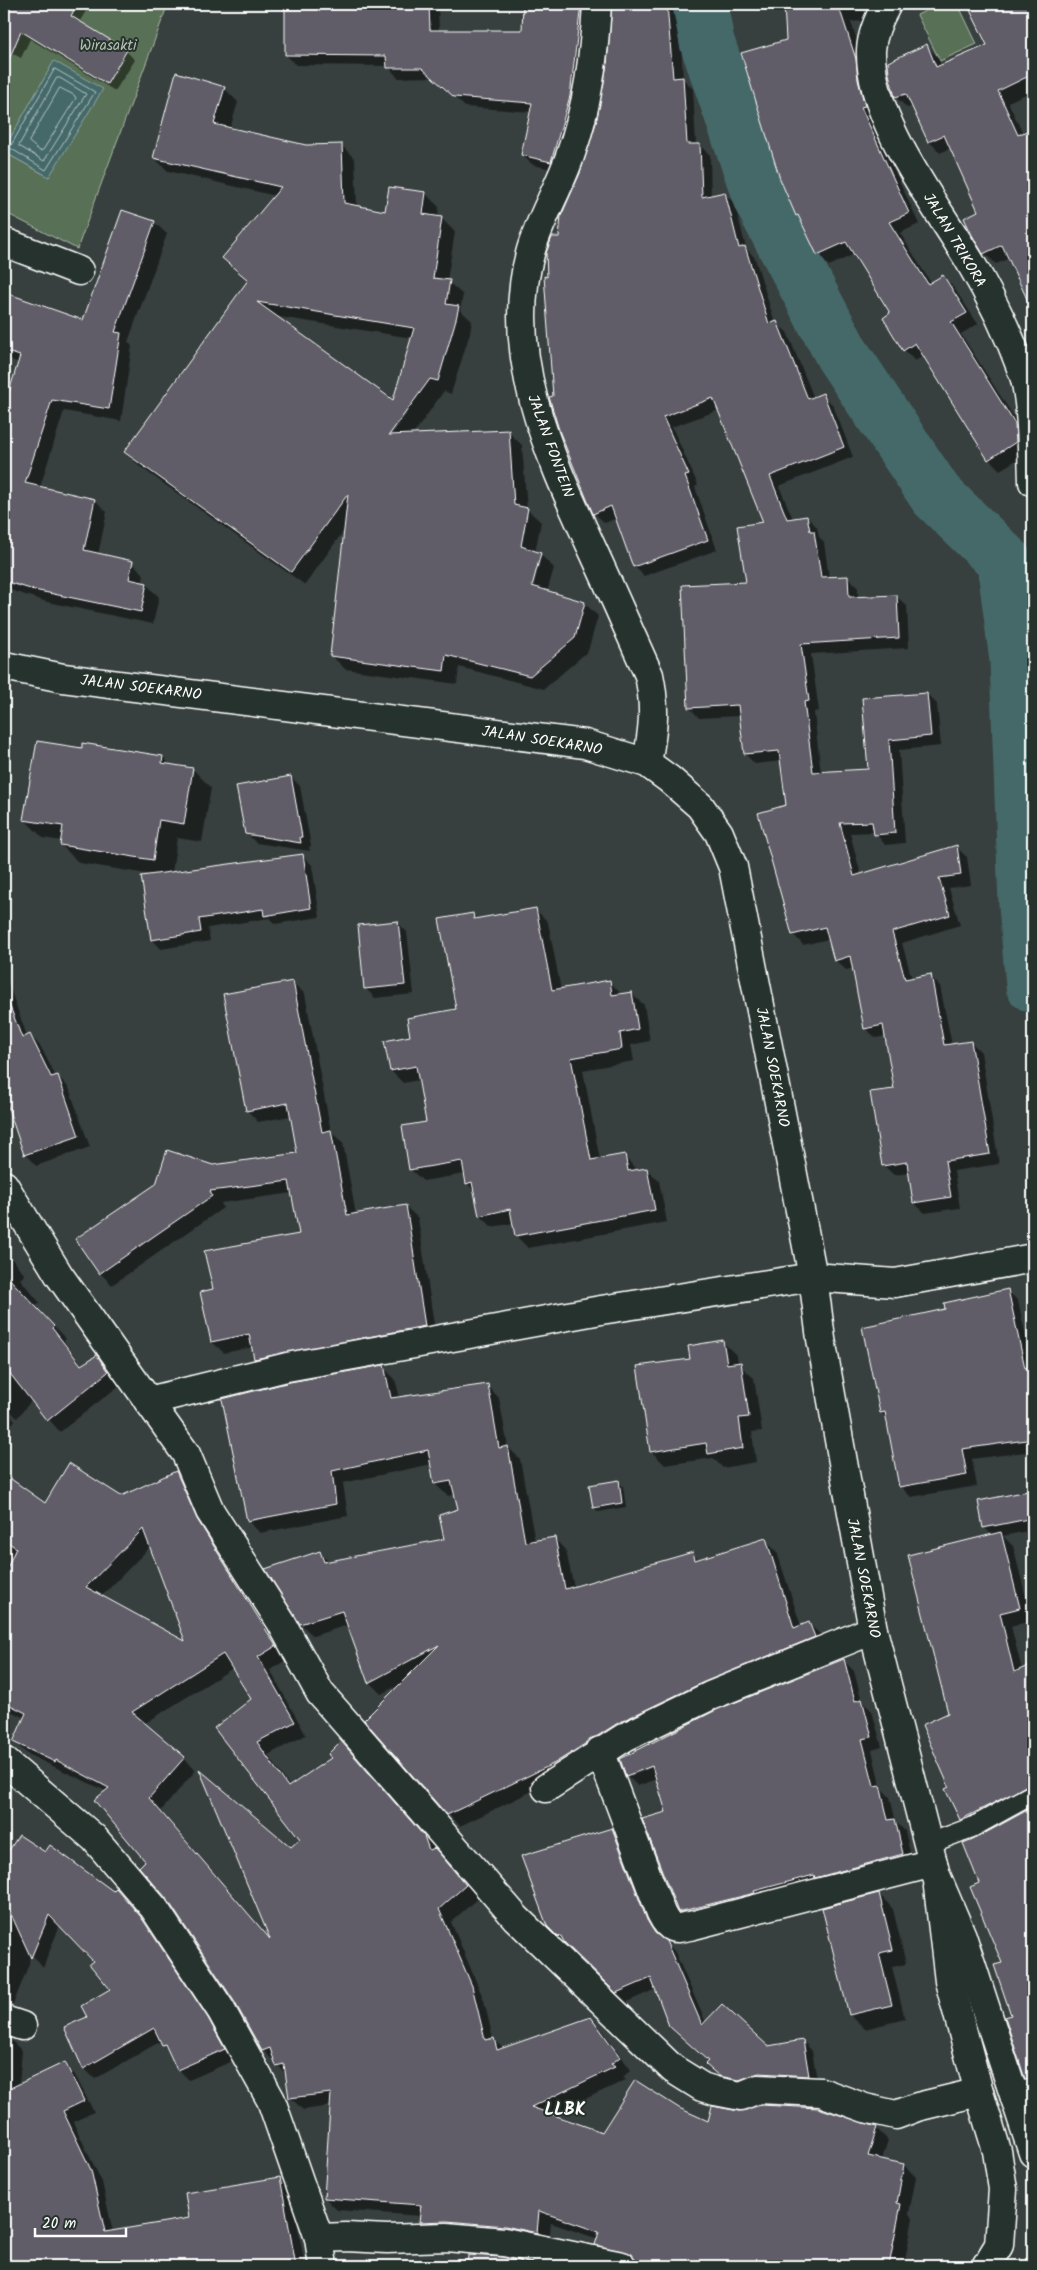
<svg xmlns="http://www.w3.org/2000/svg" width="1037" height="2270" viewBox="0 0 1037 2270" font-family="Kalam,sans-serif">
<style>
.green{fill:#586f54;stroke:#acb7aa}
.water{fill:#456969;stroke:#8fa5a5}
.shadow{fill:#0007;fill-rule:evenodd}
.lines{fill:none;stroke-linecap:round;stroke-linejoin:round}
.shore{stroke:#b5c3c3;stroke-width:1}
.river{stroke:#456969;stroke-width:55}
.building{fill:#605d68;stroke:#fff;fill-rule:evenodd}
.service-casing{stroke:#fff;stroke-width:22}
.minor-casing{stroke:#fff;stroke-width:31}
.primary-casing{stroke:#fff;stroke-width:31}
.trunk-casing{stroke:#fff;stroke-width:31}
.service{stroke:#26332d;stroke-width:19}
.minor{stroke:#26332d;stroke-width:28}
.primary{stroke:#26332d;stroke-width:28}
.trunk{stroke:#26332d;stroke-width:28}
.labels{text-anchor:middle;stroke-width:4;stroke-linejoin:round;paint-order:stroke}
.park-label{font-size:15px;fill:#b4beb2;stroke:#26332d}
.street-label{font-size:15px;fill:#fff;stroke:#26332d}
.quarter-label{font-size:18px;font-weight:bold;fill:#fff;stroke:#26332d}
</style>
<rect width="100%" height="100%" fill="#37403f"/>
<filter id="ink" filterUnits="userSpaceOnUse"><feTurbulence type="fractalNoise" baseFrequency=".02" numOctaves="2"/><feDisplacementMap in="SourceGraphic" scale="10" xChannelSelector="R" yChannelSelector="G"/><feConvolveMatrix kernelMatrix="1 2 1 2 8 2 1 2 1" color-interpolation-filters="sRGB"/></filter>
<g filter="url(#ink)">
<!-- green -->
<g class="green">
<polygon points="4,4 168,4 77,249 4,212 4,152 49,177 54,62 4,149"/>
<polygon points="940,4 958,4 977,44 940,61 917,15"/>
</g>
<!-- water -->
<polygon class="water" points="54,61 103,89 49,177 4,152 4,149"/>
<!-- shadow -->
<g class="shadow">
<polygon points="4,4 89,4 80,23 126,51 135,60 115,91 30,39 21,58 4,49"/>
<polygon points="289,4 438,4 439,31 523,32 524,4 596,4 561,171 533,165 522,155 531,112 465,107 434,77 398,78 388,66 296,65 286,55"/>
<polygon points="614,4 682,4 679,6 683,79 693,89 696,145 700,145 710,155 711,197 724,193 735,204 746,248 755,258 775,323 787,332 814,398 822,395 833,405 853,457 779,486 793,519 807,517 817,527 819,537 824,542 829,578 848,577 858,588 858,598 896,596 907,606 909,648 811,654 819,711 814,712 821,773 869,770 863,699 927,694 937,704 941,746 899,750 905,843 885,845 875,832 850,833 861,875 956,847 967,857 971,885 949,888 960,925 902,943 912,979 930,976 940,986 952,1045 971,1042 981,1052 999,1164 954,1171 960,1208 925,1213 914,1203 910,1173 894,1175 883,1165 895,1090 886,1036 876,1038 865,1028 854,968 846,970 835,960 829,939 803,945 793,934 787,806 782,761 755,764 745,754 740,716 699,718 689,707 747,583 765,523 719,410 672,427 698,485 695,487 717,550 644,576 634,566 617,518 605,523 594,513 554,397 548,279 598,123 609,64"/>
<polygon points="785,4 875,4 876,20 851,22 867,71 876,118 871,119 919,224 900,233 931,283 943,276 954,288 978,324 961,334 1026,436 1027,454 1000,470 989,459 924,356 915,361 904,350 892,314 855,254 829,266 818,255 801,220 797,215"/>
<polygon points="969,4 1033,4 1033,91 1008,102 1023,134 1033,130 1033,308 1010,258 996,264 984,253 980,212 951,148 940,153 929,141 913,106 907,108 896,97 926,46 938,57 941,66 988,46"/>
<path d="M224,88L238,102L230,129L306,146L341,145L355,159L357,206L386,212L390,188L426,194L439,207L438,218H441L455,232L447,281L463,295L460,310L472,321L470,333L451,394L444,391L412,436L508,432L522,445L527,509L541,522L535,553L540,554L554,568L547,592L584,603L598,616L588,651L544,689L459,667L457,684L345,669L331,655L345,529L305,585L139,466L125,452L249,281L224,258L276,196L168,171L154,158ZM273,316L412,338L394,402ZM405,411L407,413L387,441L385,440ZM538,561H540L532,592L529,591Z"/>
<polygon points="154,222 167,234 128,342 132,346 121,421 64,411 40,487 95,500 107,512 98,555 132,562 144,575 142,584 147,585 159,597 153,624 47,602 10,590 6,601 4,600 4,412 19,363 4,357 4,314 10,296 84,321"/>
<polygon points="83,749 163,757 171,766 193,769 211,788 202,842 177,838 172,873 302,855 312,865 320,917 275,924 269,918 208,928 210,941 161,949 152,939 153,875 79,863 61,845 62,841 43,838 24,819"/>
<polygon points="291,777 300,786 311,846 309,847 310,851 256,843 246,833"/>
<polygon points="536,910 548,922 561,990 609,981 622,995 631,993 644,1005 650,1041 631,1045 634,1061 583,1070 600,1160 624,1155 637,1171 647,1169 659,1181 667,1222 528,1248 516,1236 514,1223 492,1227 480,1215 475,1192 467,1183 465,1174 423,1181 410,1169 427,1123 419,1080 403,1083 391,1071 412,1037 457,1010 473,915 478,920"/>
<polygon points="397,922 407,932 414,994 375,998 365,988"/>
<polygon points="4,972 27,1036 30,1035 41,1047 56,1077 58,1076 69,1088 90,1147 36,1166 25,1154 12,1092 4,1076"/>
<polygon points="293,983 305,994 331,1132 343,1143 356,1215 406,1207 418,1218 436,1337 267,1370 255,1358 253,1347 224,1353 212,1342 214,1290 300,1235 293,1193 221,1203 223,1208 112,1285 100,1273 76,1240 213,1166 298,1154 291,1116 258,1122 247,1110"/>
<polygon points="4,1249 25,1275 20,1279 40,1303 35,1307 66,1339 64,1341 82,1366 96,1357 120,1385 60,1432 32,1400 17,1418 4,1404"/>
<polygon points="1007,1290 1018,1301 1033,1368 1033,1530 1003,1536 1013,1546 1032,1621 1011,1626 1022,1670 1033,1666 1033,1800 974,1831 961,1819 951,1788 950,1714 993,1536 984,1527 1032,1492 1026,1452 972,1459 977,1486 911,1497 900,1486 888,1420 881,1412 947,1310"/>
<polygon points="723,1342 737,1356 738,1364 754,1378 762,1431 752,1432 756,1462 723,1468 713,1458 665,1465 651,1451 691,1360"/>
<polygon points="383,1367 395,1379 400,1398 487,1385 499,1398 508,1447 520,1459 535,1542 554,1538 566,1551 574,1587 692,1553 699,1560 765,1540 777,1552 801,1626 808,1623 821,1635 826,1649 460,1826 448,1814 401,1684 381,1694 369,1682 348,1625 313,1636 301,1624 320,1553 329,1562 445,1540 460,1510 456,1494 448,1496 435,1484 432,1464 343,1483 348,1516 260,1533 248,1521"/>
<polygon points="4,1409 15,1420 4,1434"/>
<path d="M176,1473L188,1485L209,1533L288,1659L270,1670L306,1735L268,1755L290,1787L333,1758L341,1743L478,1898L451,1922L484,2000L493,2039L504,2049L591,2019L603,2031L631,2070L623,2077L626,2080L551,2115L603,2134L679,2109L709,2123L739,2113L876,2128L888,2140L882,2160L904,2165L916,2177L909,2214L913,2218L904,2266H638V2263L609,2257L597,2244L598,2239L551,2223L549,2244L433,2234L420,2222L421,2216L337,2210L325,2198L331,2106L303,2110L290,2097L287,2075L263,2050L235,2001L147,1861L106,1791L27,1754L14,1741L25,1718L4,1708V1475L45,1505L121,1497ZM151,1546L187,1643L101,1597ZM233,1668L253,1699L216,1728L302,1839L291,1849L271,1940L161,1811L196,1770L144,1724Z"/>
<polygon points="618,1482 623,1486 626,1507 598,1512 594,1507"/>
<path d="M844,1661L854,1671L862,1701L872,1711L882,1747L872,1750L881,1788L890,1797L896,1822L905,1831L913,1864L690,1922L680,1911L667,1813L657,1779L638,1786L627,1776L621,1760ZM657,1763L658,1765L631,1776V1773Z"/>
<polygon points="1033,1808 1033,2082 1025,2074 1003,1964 980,1884 979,1838"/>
<polygon points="612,1830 622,1839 656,1931 675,1952 706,2023 767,2047 803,2041 812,2051 818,2085 730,2085 717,2074 656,1989 627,2002 548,1926"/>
<polygon points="4,1852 7,1855 46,1853 113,1893 116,1890 152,1930 218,2031 235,2060 189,2080 178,2069 169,2051 161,2041 95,2079 84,2068 89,2018 112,1989 94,1961 60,1925 43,1968 30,1952 29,1964 13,2005 4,2000"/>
<polygon points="879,1894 893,1909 906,1964 892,1967 905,2019 865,2029 850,2015 824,1909"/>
<polygon points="4,2037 11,2040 22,2051 19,2085 65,2064 75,2075 94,2112 73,2122 102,2182 113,2232 191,2219 280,2178 291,2189 305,2266 4,2266"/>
<polygon points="470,2256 532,2265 533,2266 468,2266"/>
</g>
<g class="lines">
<!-- shore -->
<g class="shore">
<polygon points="55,69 95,92 46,170 10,148"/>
<polygon points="57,78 60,78 86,94 44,161 19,146"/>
<polygon points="60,88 74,95 76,98 43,150 40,151 29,142"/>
</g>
<!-- river -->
<polyline class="river" points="700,4 707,42 761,200 842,354 936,495 1004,561 1017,660 1026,905 1033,985"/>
</g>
<!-- building -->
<g class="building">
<polygon points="4,4 77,4 71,16 127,50 107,84 21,31 4,71"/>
<polygon points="381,4 429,4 430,30 522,30 523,4 581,4 570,96 551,162 521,155 532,103 454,97 422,68 387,68 386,56 285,55 285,5"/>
<polygon points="612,4 667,4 673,78 683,77 687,144 700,144 702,197 725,192 739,248 745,246 769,324 777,321 808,399 823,393 844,447 770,476 787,519 807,516 810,531 814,531 821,577 848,576 849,597 897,595 899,638 801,644 809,701 804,702 813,772 868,769 862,698 927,693 931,736 889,740 895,833 874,835 872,822 840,823 854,876 957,845 961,875 939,878 950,915 892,932 905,979 931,974 944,1045 971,1041 990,1154 945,1161 951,1197 913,1203 907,1162 882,1166 870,1092 894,1089 883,1025 864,1029 850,956 834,961 825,927 792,935 758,813 786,805 779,751 744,754 738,705 688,708 682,585 746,582 737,526 763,522 713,398 663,417 689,475 685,476 708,540 633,567 611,506 593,514 560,433 549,397 553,396 544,276 547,277 546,253 552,237 559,237 561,216 580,173 596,123 607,64"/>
<polygon points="784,4 838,4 856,59 858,80 865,106 861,107 909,213 889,222 928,284 943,275 967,313 951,322 1015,424 1016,442 988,460 915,343 903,351 883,318 890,313 846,242 817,255 798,215 796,216 780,179 741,53 786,40"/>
<polygon points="967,4 1033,4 1033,74 998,91 1018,135 1033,128 1033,312 1002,245 983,254 972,235 964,218 978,211 944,135 928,142 906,94 895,97 889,74 888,62 927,44 936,67 987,45"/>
<path d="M176,72L225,87L214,124L306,145L342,144L344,203L385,211L389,187L426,192L423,214L442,217L433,278L450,280L446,304L459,306L456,319L438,381L430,379L389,435L509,430L514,505L528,508L521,546L541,553L532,586L585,602L575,638L530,676L446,655L444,671L330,656L348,494L291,572L124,452L248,280L222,258L281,187L153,158ZM257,302L414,328L393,400Z"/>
<polygon points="122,210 155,221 115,332 121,333 109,409 52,400 25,483 95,499 84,550 133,561 129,579 147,583 141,612 34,590 4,581 4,408 20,356 4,351 4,310 9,294 83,320"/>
<polygon points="37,741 82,748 82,743 163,756 162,763 193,768 184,824 159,820 153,860 60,845 63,826 23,820"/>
<polygon points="291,776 302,837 300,837 301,843 245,834 236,786"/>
<polygon points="303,854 311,908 264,916 263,909 199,919 201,932 151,940 141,876"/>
<polygon points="536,908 552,990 610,980 612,995 632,992 638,1029 620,1033 622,1049 571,1058 591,1160 625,1154 628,1171 647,1168 655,1210 515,1236 510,1209 479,1216 472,1182 466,1184 462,1161 409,1170 402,1126 426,1122 416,1066 390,1071 384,1041 410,1036 407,1018 456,1009 439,919 473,913 474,919"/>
<polygon points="398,921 405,985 364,989 358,925"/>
<polygon points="293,981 322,1132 331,1130 347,1215 406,1205 425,1326 254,1359 249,1334 211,1342 200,1292 213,1289 204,1251 299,1234 289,1181 210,1191 212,1196 99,1274 75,1239 156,1184 167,1150 213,1165 297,1153 288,1103 246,1111 223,994"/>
<polygon points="6,996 22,1038 30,1034 51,1077 58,1075 79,1136 24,1155 4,1096 4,997"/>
<polygon points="4,1273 54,1326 52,1328 81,1365 97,1355 108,1372 47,1421 4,1366"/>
<polygon points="1008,1289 1025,1368 1033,1366 1033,1439 962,1449 967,1475 899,1487 885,1412 880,1413 862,1327 945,1309 944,1303"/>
<polygon points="723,1340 727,1364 741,1362 749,1417 739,1418 743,1448 708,1454 706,1443 650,1452 637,1366 690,1359 688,1346"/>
<polygon points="384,1365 391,1398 488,1384 499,1448 508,1446 525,1542 555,1537 565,1589 693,1552 695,1560 766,1538 794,1628 809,1622 815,1637 704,1682 618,1723 555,1763 447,1815 364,1720 439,1645 368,1683 342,1611 300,1624 265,1569 320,1551 324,1562 444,1539 439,1515 458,1509 451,1481 434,1484 428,1450 332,1471 336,1504 247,1521 222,1399 290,1382"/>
<path d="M69,1463L121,1496L176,1471L197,1519L276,1646L258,1657L295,1722L257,1742L288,1787L331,1758L328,1754L341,1741L424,1836L429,1850L435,1848L466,1885L439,1909L472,1986L485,2040L494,2038L497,2050L591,2017L620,2057L611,2064L615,2067L531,2107L602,2132L635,2080L679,2108L708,2121L712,2106L739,2111L761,2105L818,2108L877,2127L868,2156L904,2164L897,2203L901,2204L889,2266H637L632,2254L595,2245L599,2232L539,2211L537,2233L505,2226L447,2221L419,2222L421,2205L324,2198L331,2093L289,2098L284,2064L276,2066L270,2048L262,2051L234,2001L167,1899L139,1867L145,1861L94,1800L109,1788L56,1760L55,1762L13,1742L26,1713L4,1702V1575L16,1548L4,1539V1474L45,1503ZM143,1529L185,1641L86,1587ZM223,1654L251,1699L214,1728L300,1839L291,1847L199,1769L270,1939L149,1798L185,1757L132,1712Z"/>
<polygon points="619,1480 622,1503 593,1508 589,1485"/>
<polygon points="1033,1490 1033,1518 983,1528 978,1501"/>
<polygon points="1001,1532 1020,1608 1000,1613 1014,1672 1033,1664 1033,1783 960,1820 945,1789 949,1787 922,1725 948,1713 908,1555"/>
<polygon points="844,1659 855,1701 862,1699 872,1737 862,1739 874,1786 880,1785 888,1820 895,1819 903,1854 815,1878 814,1875 754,1891 755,1893 678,1912 642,1819 666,1812 652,1766 626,1776 620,1759 716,1710"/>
<polygon points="1033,1807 1033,2078 1025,2079 1005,2017 1011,2015 994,1965 1002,1963 970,1887 979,1883 963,1843 978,1837"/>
<polygon points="612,1828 647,1920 655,1933 666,1941 702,2025 722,2004 768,2046 803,2040 809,2076 759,2073 739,2080 719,2076 705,2064 708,2061 669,2026 651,1978 616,1993 564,1942 561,1936 558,1937 547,1926 521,1856"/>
<polygon points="19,1835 45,1852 50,1845 113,1891 116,1888 141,1917 208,2018 225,2049 177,2070 165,2044 162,2045 154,2028 83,2069 64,2027 87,2017 81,2006 110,1989 89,1964 93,1961 49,1915 31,1958 4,1899 4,1858"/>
<polygon points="879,1893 893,1950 879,1953 892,2005 849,2015 822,1908"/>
<polygon points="65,2062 84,2101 63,2111 91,2170 105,2232 189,2218 185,2193 280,2177 296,2266 4,2266 4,2091"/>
<polygon points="468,2255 502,2257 533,2264 533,2266 467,2266"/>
</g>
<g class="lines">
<!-- service casing -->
<g class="service-casing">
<polyline id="service" points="928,1844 973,1827 1033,1794"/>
</g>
<!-- minor casing -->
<g class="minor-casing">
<g id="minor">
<path d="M597,4C594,56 588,106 570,156C559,188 541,217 531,250C502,352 548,453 590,544C610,587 629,631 649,675C656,708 653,730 647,763"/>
<path d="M887,4C879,18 872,34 871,50C869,119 935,203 969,260C990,295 1009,334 1023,373C1032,398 1032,454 1033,482"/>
<polyline points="4,242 79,271"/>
<polyline points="4,1185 59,1275 186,1454 210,1511 281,1622 320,1693 516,1918 673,2069 702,2087 715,2091 741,2096 758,2089 821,2092 865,2108 896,2115 917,2107 979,2092"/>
<polyline points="148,1401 287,1367 601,1310 813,1277"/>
<path d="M600,1751L661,1913C670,1932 675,1929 694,1925L933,1863"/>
<polyline points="4,1761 94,1838 154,1908 221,2010 271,2100 319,2238 323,2266"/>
<polyline points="546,1788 625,1737 710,1696 873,1630"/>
<polyline points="4,2020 22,2026"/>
<polyline points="319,2238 346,2237 387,2239 446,2237 504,2242 622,2266"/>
</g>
</g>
<!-- primary casing -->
<g class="primary-casing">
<g id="primary">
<polyline points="938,1887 949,1981 979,2092 997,2151 1003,2189 999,2245 986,2266"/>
<polyline points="1015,2098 1033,2153"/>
</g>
</g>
<!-- trunk casing -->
<g class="trunk-casing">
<g id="trunk">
<polyline points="4,666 63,678 585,744 647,763 669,779 700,806 719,833 733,867 813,1277 821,1339 873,1630 936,1875 962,1936 1015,2098 1033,2093"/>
<polyline points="813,1277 895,1283 1033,1258"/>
</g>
</g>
<!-- service -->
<use href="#service" class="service"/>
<!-- minor -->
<use href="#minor" class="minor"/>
<!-- primary -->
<use href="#primary" class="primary"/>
<!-- trunk -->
<use href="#trunk" class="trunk"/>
</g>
</g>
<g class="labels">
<!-- park labels -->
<g class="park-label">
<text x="108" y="50">Wirasakti</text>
</g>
<!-- street labels -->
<g class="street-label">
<text transform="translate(955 240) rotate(59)" y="5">JALAN TRIKORA</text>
<text transform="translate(551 446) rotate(70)" y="5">JALAN FONTEIN</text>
<text transform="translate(141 687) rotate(7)" y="5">JALAN SOEKARNO</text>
<text transform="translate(542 740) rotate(9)" y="5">JALAN SOEKARNO</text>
<text transform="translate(773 1067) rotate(79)" y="5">JALAN SOEKARNO</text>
<text transform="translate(864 1578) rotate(79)" y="5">JALAN SOEKARNO</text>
</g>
<!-- quarter labels -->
<g class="quarter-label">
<text x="565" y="2115">LLBK</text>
</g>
</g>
<!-- margin -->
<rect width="1037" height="2270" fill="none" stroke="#26332d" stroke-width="20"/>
<rect x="10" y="10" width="1017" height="2250" fill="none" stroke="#fff" stroke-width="2" filter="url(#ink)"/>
<!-- scale -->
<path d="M35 2228v8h91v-8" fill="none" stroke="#ffffff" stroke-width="2.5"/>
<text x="42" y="2228" font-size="15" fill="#ffffff" stroke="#26332d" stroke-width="4" paint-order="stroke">20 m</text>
</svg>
